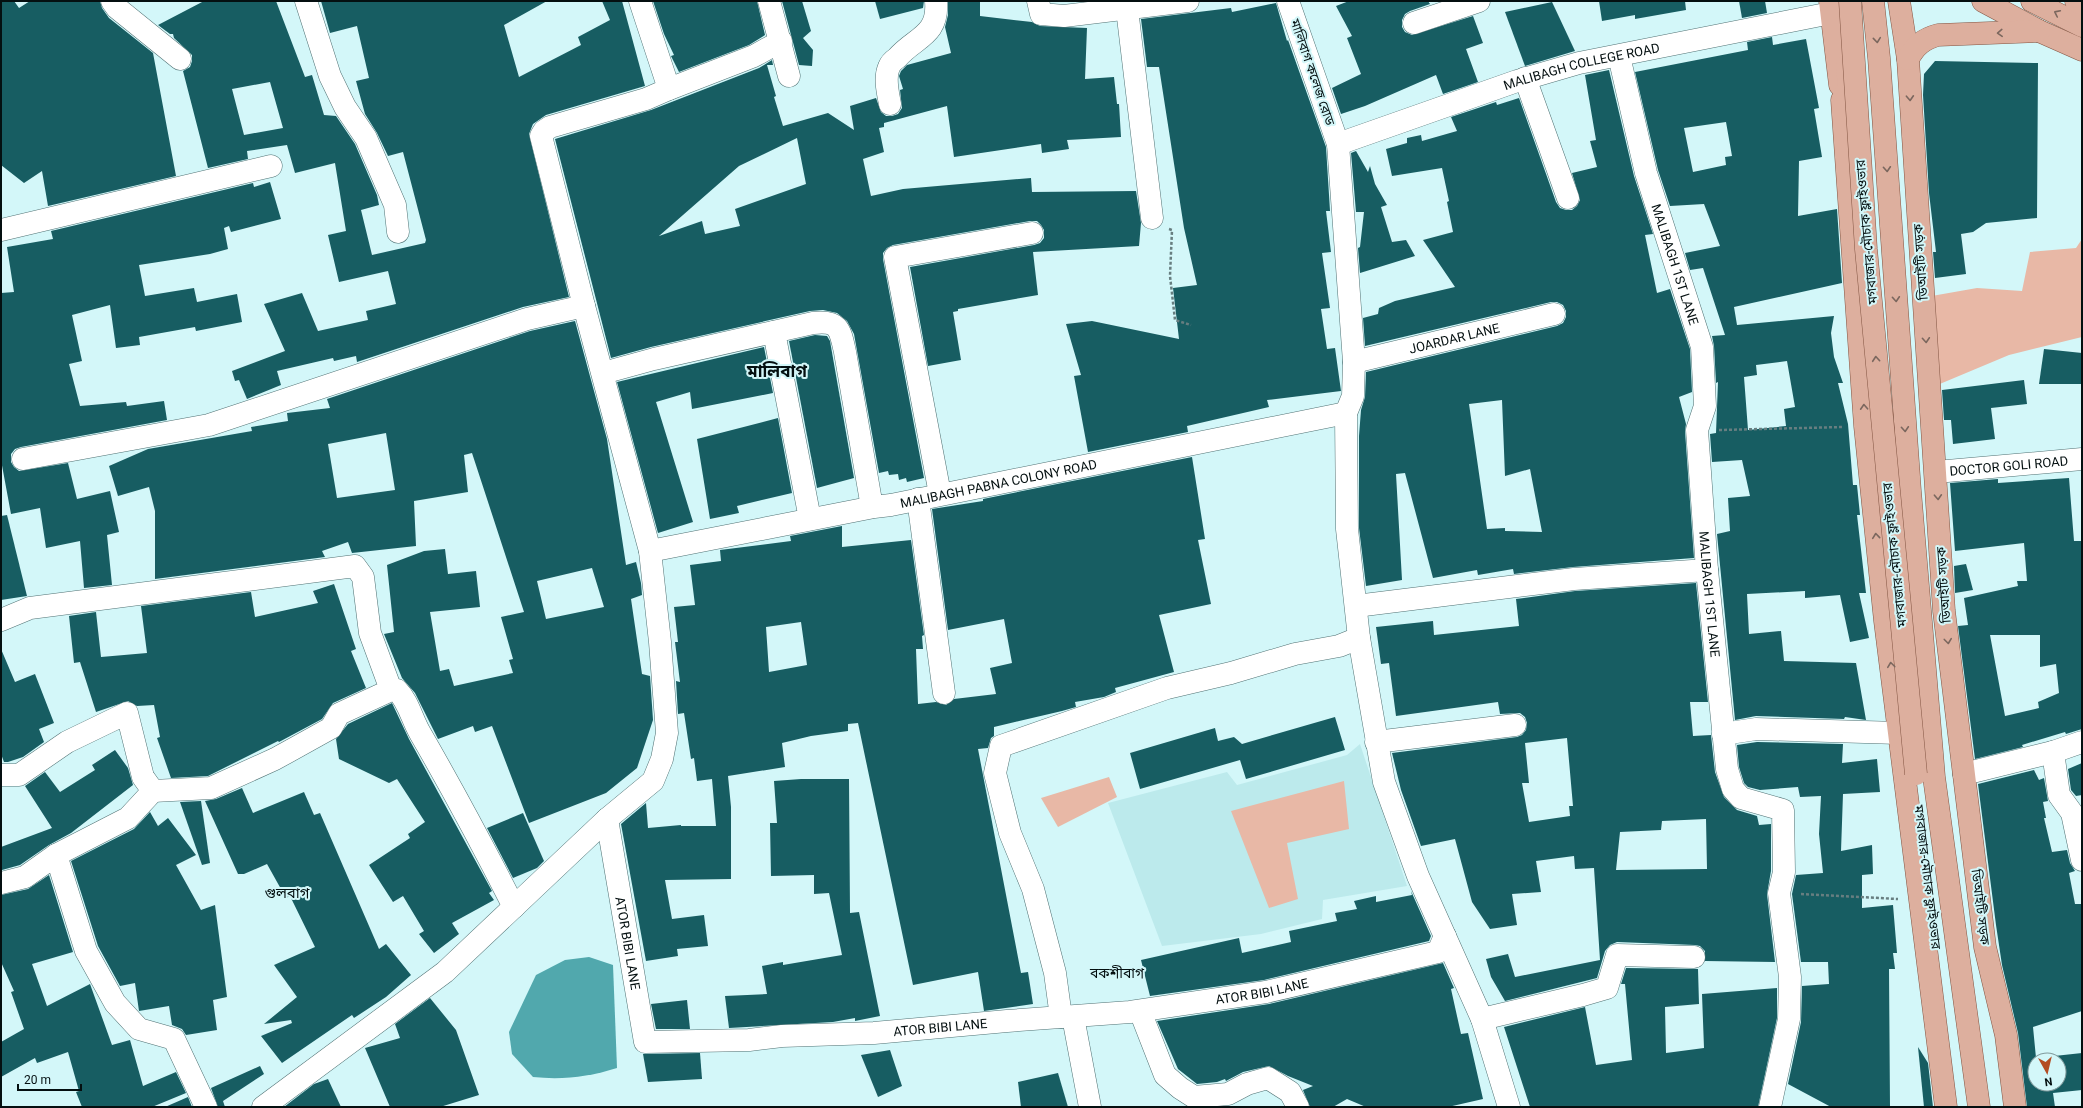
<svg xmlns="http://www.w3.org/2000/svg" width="2083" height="1108" viewBox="0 0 2083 1108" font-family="Roboto,'Noto Sans Bengali',sans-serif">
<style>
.built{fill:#bceaec}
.green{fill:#e8b8a6}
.water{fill:#51a8ad}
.building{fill:#175d62;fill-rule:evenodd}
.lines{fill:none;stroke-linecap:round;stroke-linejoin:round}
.minor-casing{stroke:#517274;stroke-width:23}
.major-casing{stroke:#835543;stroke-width:23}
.path{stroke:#677e80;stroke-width:2.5;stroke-dasharray:3 2;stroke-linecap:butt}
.minor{stroke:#fff;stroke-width:22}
.major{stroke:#ddaf9e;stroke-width:22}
.major-bridge-casing{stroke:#835543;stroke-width:23;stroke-linecap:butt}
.major-bridge{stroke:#ddaf9e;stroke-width:22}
.oneway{stroke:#7b675e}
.labels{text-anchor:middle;stroke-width:4;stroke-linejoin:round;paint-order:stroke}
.street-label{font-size:13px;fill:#040f10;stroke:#d3f7f9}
.neighbourhood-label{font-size:14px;fill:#040f10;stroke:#d3f7f9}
.quarter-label{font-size:15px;fill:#040f10;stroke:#d3f7f9}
.district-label{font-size:17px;font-weight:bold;fill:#040f10;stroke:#d3f7f9}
</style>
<rect width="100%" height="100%" fill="#d3f7f9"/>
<!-- built -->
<polygon class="built" points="1360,744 1407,886 1323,900 1322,919 1261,934 1162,946 1108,803 1227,772 1237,785 1347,755"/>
<!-- green -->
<g class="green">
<polygon points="2082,239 2082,337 2009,355 1935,386 1926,297 1977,288 2022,291 2030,252 2076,248"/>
<polygon points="1109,777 1117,797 1058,827 1041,798"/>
<polygon points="1344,781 1349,829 1287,843 1298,899 1269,908 1231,811"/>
</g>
<!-- water -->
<path class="water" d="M589,957L613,965L617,1068C589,1077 562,1080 533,1077L512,1054L509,1032L536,975L565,960Z"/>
<!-- building -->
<g class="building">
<polygon points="1,1 14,1 19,8 30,1 100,1 102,8 109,18 153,53 176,176 48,206 42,171 24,183 1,165"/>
<path d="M204,1H276L305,77L312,75L324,115L336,116L355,144L377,195L379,205L361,210L372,255L425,243L426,240L403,152L388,156L377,133L365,114L356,81L369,78L357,26L330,33L321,1H547L504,25L519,77L581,45L578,37L610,20L602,1H622L645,86L546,115L533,124L529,134L569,297L523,307L357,362L356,356L334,361L333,358L277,371L281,385L247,399L239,380L235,381L232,371L285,351L264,304L302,293L318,331L368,320L366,311L396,304L388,271L339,282L328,235L346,231L335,163L295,173L287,145L247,151L248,159L208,168L183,71L190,67L192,61V55L174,38L173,34H170L158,25ZM270,82L283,128L244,135L232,89Z"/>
<polygon points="653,1 757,1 765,35 749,45 679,72 671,56 674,55 664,34"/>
<polygon points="782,1 802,1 811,31 803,38 813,50 812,66 799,65"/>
<polygon points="875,1 924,1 923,8 880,19"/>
<path d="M948,1H980V16L1032,22L1040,26L1087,28L1085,79L1114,77L1117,104H1119L1121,137L1067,140L1069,149L1042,153L1041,144L954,157L947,106L884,123V127L879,128L884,152L863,159L871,196L903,189L1031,178L1032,192L1136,191L1141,223L1139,246L1033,252L1038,295L958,309V311L953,312L961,360L928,366L910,267L1034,245L1040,243L1044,238V230L1041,225L1037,221H1030L893,245L887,248L883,253V259L924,478L907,482L906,478L899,480L898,474L889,475L888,471L879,473L854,334L847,321L837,313L823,310L810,311L651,347L611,358L555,139L651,110L759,68L772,60L773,65H767L776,96L774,97L783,126L828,113L854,130L850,106L876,98L881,112L886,116H892L898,114L902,108L900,90L903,89L899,76L901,71L907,65L951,53L945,27L948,15ZM797,138L806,184L735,209L740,226L705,234L702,221L659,236L739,166Z"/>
<polygon points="1349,1 1428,1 1430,4 1410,11 1405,14 1402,20 1402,27 1405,32 1412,35 1473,16 1483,43 1466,49 1478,82 1443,94 1436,75 1365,106 1341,114 1332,88 1361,74 1347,38 1352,36 1336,6"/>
<polygon points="1599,1 1685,1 1686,10 1635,19 1635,15 1602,21"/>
<polygon points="1739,1 1765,1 1767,13 1742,18"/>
<polygon points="1552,2 1575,51 1525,66 1505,12"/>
<polygon points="1276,3 1287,41 1288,40 1326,147 1330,211 1326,211 1331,252 1322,253 1330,308 1321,309 1327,349 1335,348 1341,391 1267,400 1269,407 1187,426 1188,432 1088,452 1074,376 1081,375 1066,324 1092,321 1179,339 1173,288 1197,285 1184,228 1159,67 1147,67 1141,19 1231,8 1232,12"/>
<path d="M1772,37L1773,45L1806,39L1819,108L1814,109L1822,157L1799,161L1798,216L1837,209L1842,283L1734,307L1737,325L1834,316L1831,333L1834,357L1843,383H1838L1848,424L1853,485H1857L1860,515H1857L1866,593H1859L1869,638L1850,642L1840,595L1805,598V591L1747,594L1749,634L1781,631L1784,661L1856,663L1866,720L1845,717L1844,719L1756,716L1735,720L1717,534L1730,531L1728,498L1750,496L1742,460L1712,462L1710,434L1716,433L1718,382L1716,383L1714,346L1712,336L1725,335L1703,268L1690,270L1685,253L1720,246L1704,204L1670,206L1658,170L1635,72L1748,50L1747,42ZM1726,122L1732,156L1725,157L1726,165L1693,172L1684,128ZM1787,361L1795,407L1784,409L1786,426L1748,430L1744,377L1757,375L1756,365Z"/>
<polygon points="1935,61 2038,63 2037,218 1986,223 1973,232 1961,234 1966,274 1935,278 1933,252 1936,252 1929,193 1923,95 1924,74"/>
<path d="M1609,70L1634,176L1653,234L1645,235L1657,293L1670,289L1690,349L1692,392L1679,397L1686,424L1685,431L1694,558L1573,567L1514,574L1513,569L1478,575L1477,570L1433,578L1405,473L1396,474L1402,580L1366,586L1359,528V436L1361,410L1365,397L1366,372L1557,326L1563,323L1566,317V311L1563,305L1557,302H1551L1365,346L1363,318L1378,314L1379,308L1395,301L1455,287L1423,240L1453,232L1447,202L1449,201L1442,168L1392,176L1386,149L1407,143V138L1421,135L1422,141L1457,131L1451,117L1496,102L1497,105L1519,98L1556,202L1560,208L1566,210H1572L1577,206L1580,200L1572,173L1597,167L1590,141L1596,140L1585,75ZM1502,400L1505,476L1530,469L1542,532L1505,531V528L1487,529L1469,404Z"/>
<polygon points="1356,151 1368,172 1370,166 1375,184 1387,205 1381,207 1392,242 1406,240 1415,256 1360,273 1358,248 1360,247 1364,212 1356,212 1351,153"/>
<polygon points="270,182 281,219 231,232 229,226 224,228 228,249 210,254 139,265 145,296 194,288 197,302 237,294 242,322 196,331 195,327 139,337 140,345 116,348 110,305 72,315 82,361 69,364 80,406 126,402 127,406 164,401 167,420 21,447 15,449 11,454 11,462 14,467 19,471 68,463 77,499 110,491 119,532 107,535 112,585 84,588 80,541 46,548 40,508 11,514 1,460 1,293 14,292 7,247 53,239 51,231 253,183 254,187"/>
<path d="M575,321L607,439L626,565L636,562L641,583L642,595L631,599L642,674L650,676L653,720L637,768L606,793L529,823L492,726L475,732L473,726L438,739L415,693L402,678L384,634L394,632L387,565L424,551L445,549L448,574L476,571L480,607L430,612L440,671L449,669L454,686L513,673L509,660L513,659L501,617L524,612L472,453L464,455L468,492L414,501L416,546L352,553L348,542L322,551L325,557L155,579V511L149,487L118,496L109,466L148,449L252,431L251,427L288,421L287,413L330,408L327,399L530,331ZM386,433L395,490L337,498L328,444ZM592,568L604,607L546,619L537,581Z"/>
<polygon points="815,335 827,336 830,341 854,478 817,488 789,341"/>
<polygon points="764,347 773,393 692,409 690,392 656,402 693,522 658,533 617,382"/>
<polygon points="2044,349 2082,353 2082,384 2039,384"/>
<polygon points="2024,380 2027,404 1991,408 1995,439 1953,444 1951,420 1944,420 1942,390"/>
<polygon points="778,418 792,493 737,506 739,513 710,519 697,439"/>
<path d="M1192,457L1205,539L1198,540L1211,604L1159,615L1174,672L1115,688L1116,692L1104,697L1075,702L1076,707L1062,711L994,727V736L991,738L988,748L978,749L1021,973L1028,972L1033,1004L984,1011L978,972L913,985L858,723L848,724V731L811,736L782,743L785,767L728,776L731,807V879L665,880L672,919L704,915L708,946L677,949L678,956L646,961L621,824L646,803L648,828L681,825V826H716L712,779L697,781L694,758L691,759L684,713L678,714L676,681L680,682L675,642H678L674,607L695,605L690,565L721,561L720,550L791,541L790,536L842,526V547L911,540L924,635L922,636L923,649H916L918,704L936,702L946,705L954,699L996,694L990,668L1012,663L1004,619L948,630L932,509L983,501V499ZM801,622L807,665L769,672L766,627Z"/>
<path d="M2069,478L2074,541H2082V729L2066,734L2065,732L2022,745L2023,747L1975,759L1958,626L1968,625L1964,598L2018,586L2017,581H2027L2024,543L1955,551L1950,483L1998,479V483ZM1990,635H2040V667L2056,664L2059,693L2038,702L2039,708L2005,716Z"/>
<polygon points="7,515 27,596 1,600 1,516"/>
<polygon points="1966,564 1973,590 1955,593 1954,566"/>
<path d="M1696,583L1708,702H1690L1693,736L1711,735L1715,772L1724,797L1737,810L1757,816L1759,825L1771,824V871L1767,894L1775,962L1705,961V951L1700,946L1695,945L1617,942L1610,945L1605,951L1597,978L1505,1001L1491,977L1486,959L1508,954L1515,977L1600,960L1594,868L1575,869L1574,856L1536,861L1541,892L1512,894L1517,925L1490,929L1472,902L1455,839L1421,846L1401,790L1392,753L1517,737L1522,735L1526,730L1527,723L1525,717L1520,713L1500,714L1498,702L1396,716L1389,663L1381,664L1376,627L1433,621L1434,635L1519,626L1516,599L1575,591ZM1567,738L1573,806H1569L1570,816L1529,822L1522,783H1529L1525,743ZM1706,819L1707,869L1616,870L1620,832L1661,830L1662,821Z"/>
<polygon points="334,584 356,649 351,651 366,688 333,703 322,719 279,742 278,741 208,776 171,778 157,738 160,737 154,705 137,706 128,701 96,712 80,662 74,663 69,616 96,612 101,657 147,653 141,606 251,592 255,617 318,603 313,591"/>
<polygon points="1,649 15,682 35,674 54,723 39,729 44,742 23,757 8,762 4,762 1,754"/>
<polygon points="392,703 409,739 480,869 492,891 489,893 494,900 452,923 459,934 434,953 419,934 424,931 403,896 393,902 369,865 410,838 408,834 425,822 397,779 389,783 339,759 336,739 348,724"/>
<polygon points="1335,717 1345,750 1246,779 1240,760 1140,789 1130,753 1215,728 1218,741 1234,737 1242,744"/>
<polygon points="1757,742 1843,744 1842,763 1877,759 1880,792 1843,794 1841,851 1872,845 1873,874 1862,875 1862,908 1893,905 1897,953 1893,953 1895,969 1889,969 1890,1107 1831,1107 1788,1084 1801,1022 1802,986 1829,984 1828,962 1801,962 1792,894 1796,875 1823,873 1819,834 1821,796 1800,797 1798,787 1760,790 1748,787 1744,783 1739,767 1737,745"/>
<polygon points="115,750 128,768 133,785 71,833 49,845 20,865 2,870 1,847 52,828 25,786 45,772 60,792 95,770 92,765"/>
<polygon points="2082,763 2082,795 2076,796 2071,790 2068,769"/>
<path d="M2034,770L2039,780L2044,778L2048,801L2043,802L2046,818H2044L2052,852L2067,850L2070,863L2075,871L2069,873L2075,904H2082V1011L2033,1027L2036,1058L2082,1053V1090L2053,1093L2055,1107H2027L2018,1033L2002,965L1996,925L1978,784ZM2035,1060H2059V1084H2035Z"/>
<polygon points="801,779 849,779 850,913 859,912 880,1016 855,1021 855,1018 833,1022 729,1028 725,996 767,994 762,966 783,962 783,965 842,955 829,893 814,894 814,875 771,876 770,823 777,823 774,781"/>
<polygon points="242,788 253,813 304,792 314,815 320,813 379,949 386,944 411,975 386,997 354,1018 352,1015 282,1063 261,1036 292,1023 291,1020 264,1024 297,997 274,965 315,947 290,896 286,898 267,864 244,874 238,874 205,801 216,799"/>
<polygon points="201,801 210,863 202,865 180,802"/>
<polygon points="150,812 158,826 168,818 196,855 176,865 201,910 215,905 227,997 213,1000 217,1030 186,1035 182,1029 172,1025 169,1006 139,1011 135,983 120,986 98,946 71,861 134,829"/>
<polygon points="523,813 544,861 537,868 513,878 487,828"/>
<polygon points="49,875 73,952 32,964 47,1006 90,984 112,1045 130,1040 143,1086 176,1072 186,1093 152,1107 82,1107 76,1092 79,1091 68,1052 37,1063 35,1058 1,1077 1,1042 24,1029 11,992 14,991 1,962 1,895 28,889"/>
<polygon points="1411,891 1431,936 1429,941 1264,980 1150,996 1141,960 1239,938 1242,953 1291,942 1289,931 1337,921 1335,913 1357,909 1354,901 1376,896 1376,902 1412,895"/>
<polygon points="1443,963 1454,988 1451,989 1461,1034 1468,1033 1483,1099 1448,1107 1366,1107 1347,1099 1333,1107 1310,1107 1303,1090 1313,1086 1288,1076 1269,1066 1243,1072 1226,1081 1225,1079 1217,1082 1197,1084 1178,1069 1157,1021 1269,1004"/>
<polygon points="1626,968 1698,969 1699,1004 1665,1007 1666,1053 1704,1048 1702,994 1777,988 1777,1018 1758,1107 1530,1107 1504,1027 1585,1007 1596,1065 1632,1060 1625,984 1621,984"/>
<polygon points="430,998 456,1030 479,1095 440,1107 390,1107 365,1048 400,1038 395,1024"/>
<polygon points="687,1000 690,1029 656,1029 651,1004"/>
<polygon points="1918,1047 1928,1063 1933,1107 1924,1107"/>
<polygon points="890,1050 902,1086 878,1097 861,1055"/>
<polygon points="700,1053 702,1079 648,1082 643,1054"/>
<polygon points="260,1066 264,1074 223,1101 225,1107 218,1107 211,1088"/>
<polygon points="1058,1073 1068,1107 1021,1107 1018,1082"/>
<polygon points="328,1079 341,1107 284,1107 314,1084"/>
<polygon points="188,1097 192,1107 165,1107"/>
</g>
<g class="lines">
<!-- minor casing -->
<g class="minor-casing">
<g id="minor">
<polyline points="112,1 117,8 180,59"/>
<polyline points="306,1 330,76 345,107 366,138 395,205 398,232"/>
<polyline points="769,1 789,76"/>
<polyline points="1038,1 1041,14 1064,16 1188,1"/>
<polyline points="1288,1 1338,144 1354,362 1353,396 1346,413 1347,529 1359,638 1384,782 1418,876 1482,1019 1509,1107"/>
<polyline points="1127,9 1152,218"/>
<polyline points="1414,23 1479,1"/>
<path id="s1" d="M1619,56L1646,173L1702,347L1705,406L1697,430L1707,570L1727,769L1733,789L1741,798L1783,810L1784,872L1779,893L1790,977L1789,1019L1770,1107"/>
<polyline points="1525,78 1568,198"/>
<polyline points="669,89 754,56 781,41"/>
<path d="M890,104C888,93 884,78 889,67C890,64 894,60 897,58C915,37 939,36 936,1"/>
<path id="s2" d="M1338,144L1517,81L1579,63L1831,13"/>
<polyline points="1,230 271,166"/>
<polyline points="774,332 810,519"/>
<path id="s3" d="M1354,362L1554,314"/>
<path d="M603,373L654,359L813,323C839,320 840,329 845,352L872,507"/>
<polyline points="23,459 209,425 527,319 584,306"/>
<path id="s4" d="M1936,472L2082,459"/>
<polyline points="940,494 895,257 1032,233"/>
<polyline points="918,499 944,693"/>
<path id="s5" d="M650,551L874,507L891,505L1346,413"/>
<polyline points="1356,606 1574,579 1707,570"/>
<polyline points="1,620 30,608 355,566 363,577 370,633 391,690 339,714 331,728 275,759 211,788 153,791 143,777 127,713 67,742 19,775 1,775"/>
<path d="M391,690H397C408,701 412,719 420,733C453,790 484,848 514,907"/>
<polyline points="1723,734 1756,729 1899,733"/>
<polyline points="1376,742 1515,725"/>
<polyline points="2053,752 2059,795 2072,813 2082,860"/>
<polyline points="1964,774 2053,752 2082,742"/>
<path id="s6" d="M607,819L645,1042L749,1040L782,1036L874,1033L1007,1021L1130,1012L1266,992L1438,952L1445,936"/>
<polyline points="56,855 86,951 115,1003 139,1029 174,1039 206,1107"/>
<polyline points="1,883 25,877 56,855 128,818 153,791"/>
<polyline points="1140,1011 1165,1075 1180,1088 1194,1097 1228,1094 1247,1084 1268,1078 1290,1092 1298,1107"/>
<polyline points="1061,1017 1055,973 1033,889 1010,833 995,773 1001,746 1167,688 1231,673 1295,654 1339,646 1359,638"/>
<polyline points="1073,1017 1090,1107"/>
<polyline points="1482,1019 1583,995 1607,988 1617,955 1694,957"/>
<polyline points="263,1107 445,972 607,819 653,781 662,759 667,733 660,642 650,551 584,306 541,136 544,131 550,127 646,99 669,89 640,1"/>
</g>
</g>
<!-- major casing -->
<g class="major-casing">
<g id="major">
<polyline points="1830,1 1840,85"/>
<polyline points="1873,1 1879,58 1910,491 1934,777 1979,1107"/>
<polyline points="1899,1 1908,59 1944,611 1985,947 2006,1035 2015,1107"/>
<polyline points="1983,1 2039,31 2082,50"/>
<polyline points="2032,1 2082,26"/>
<polyline points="2076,1 2082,4"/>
<path d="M1908,59C1915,46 1923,39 1938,35L2039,31"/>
<polyline points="1847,66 1849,87 1842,100 1865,426 1885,621 1946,1107"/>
</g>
</g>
<!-- path -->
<g class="path">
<polyline points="1169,229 1172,230 1170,276 1175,320 1191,325"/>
<polyline points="1719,430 1844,427"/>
<polyline points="1801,894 1898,899"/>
</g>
<!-- minor -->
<use href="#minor" class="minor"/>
<!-- major -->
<use href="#major" class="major"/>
<!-- major-bridge casing -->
<g class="major-bridge-casing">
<polyline id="major-bridge" points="1850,1 1866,249 1916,774"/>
</g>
<!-- major-bridge -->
<use href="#major-bridge" class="major-bridge"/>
</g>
<!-- one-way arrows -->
<defs><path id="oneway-chevron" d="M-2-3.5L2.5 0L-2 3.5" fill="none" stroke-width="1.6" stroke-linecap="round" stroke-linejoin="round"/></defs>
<g class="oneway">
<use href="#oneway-chevron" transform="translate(2057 13) rotate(-154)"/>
<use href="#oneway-chevron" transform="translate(2000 33) rotate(177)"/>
<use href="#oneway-chevron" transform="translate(1877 40) rotate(84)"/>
<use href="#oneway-chevron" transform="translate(1910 98) rotate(87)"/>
<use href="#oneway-chevron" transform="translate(1887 169) rotate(86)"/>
<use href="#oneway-chevron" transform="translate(1896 299) rotate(86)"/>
<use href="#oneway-chevron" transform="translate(1926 340) rotate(86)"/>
<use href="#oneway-chevron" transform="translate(1876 359) rotate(-95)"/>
<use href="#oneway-chevron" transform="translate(1864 407) rotate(-93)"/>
<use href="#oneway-chevron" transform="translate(1905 429) rotate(86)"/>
<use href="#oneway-chevron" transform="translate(1938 497) rotate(87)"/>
<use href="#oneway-chevron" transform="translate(1876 536) rotate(-96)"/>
<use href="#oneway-chevron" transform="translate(1948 641) rotate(83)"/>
<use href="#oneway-chevron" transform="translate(1891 665) rotate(-97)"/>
</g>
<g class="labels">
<!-- street labels -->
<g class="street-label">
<text dy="5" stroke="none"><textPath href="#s2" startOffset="256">MALIBAGH COLLEGE ROAD</textPath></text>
<text transform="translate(1313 72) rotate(71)" y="5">মালিবাগ কলেজ রোড</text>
<text transform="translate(1866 232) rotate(-95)" y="5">মগবাজার-মৌচাক ফ্লাইওভার</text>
<text transform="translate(1920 262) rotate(-94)" y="5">ডিআইটি সড়ক</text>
<text dy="5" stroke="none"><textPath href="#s1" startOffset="216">MALIBAGH 1ST LANE</textPath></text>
<text dy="5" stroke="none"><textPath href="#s3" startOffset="103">JOARDAR LANE</textPath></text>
<text dy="5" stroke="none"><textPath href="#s4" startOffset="73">DOCTOR GOLI ROAD</textPath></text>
<text dy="5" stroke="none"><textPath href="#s5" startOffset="355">MALIBAGH PABNA COLONY ROAD</textPath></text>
<text transform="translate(1894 555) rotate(-96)" y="5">মগবাজার-মৌচাক ফ্লাইওভার</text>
<text transform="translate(1943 585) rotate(-94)" y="5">ডিআইটি সড়ক</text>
<text dy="5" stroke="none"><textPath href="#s1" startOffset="552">MALIBAGH 1ST LANE</textPath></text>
<text transform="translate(1928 877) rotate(83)" y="5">মগবাজার-মৌচাক ফ্লাইওভার</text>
<text transform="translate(1981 907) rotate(83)" y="5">ডিআইটি সড়ক</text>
<text dy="5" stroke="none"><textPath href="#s6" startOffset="126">ATOR BIBI LANE</textPath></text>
<text dy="5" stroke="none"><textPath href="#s6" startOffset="846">ATOR BIBI LANE</textPath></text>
<text dy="5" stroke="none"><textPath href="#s6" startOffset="522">ATOR BIBI LANE</textPath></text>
</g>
<!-- neighbourhood labels -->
<g class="neighbourhood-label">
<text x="1117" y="978">বকশীবাগ</text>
</g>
<!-- quarter labels -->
<g class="quarter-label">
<text x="287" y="898">গুলবাগ</text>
</g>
<!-- district labels -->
<g class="district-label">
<text x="777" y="377">মালিবাগ</text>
</g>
</g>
<!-- border -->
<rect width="2083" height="1108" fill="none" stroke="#040f10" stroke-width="4"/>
<!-- north arrow -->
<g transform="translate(2047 1072) rotate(172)"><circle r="19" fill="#d3f7f9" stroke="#809a9c"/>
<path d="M0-3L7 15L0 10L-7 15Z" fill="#b34d23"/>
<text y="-6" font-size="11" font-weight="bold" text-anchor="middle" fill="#040f10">N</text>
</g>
<!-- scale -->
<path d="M18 1084v6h63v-6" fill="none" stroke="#040f10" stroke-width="2"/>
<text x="24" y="1084" font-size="12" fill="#040f10" stroke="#d3f7f9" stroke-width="3" paint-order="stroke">20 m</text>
</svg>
